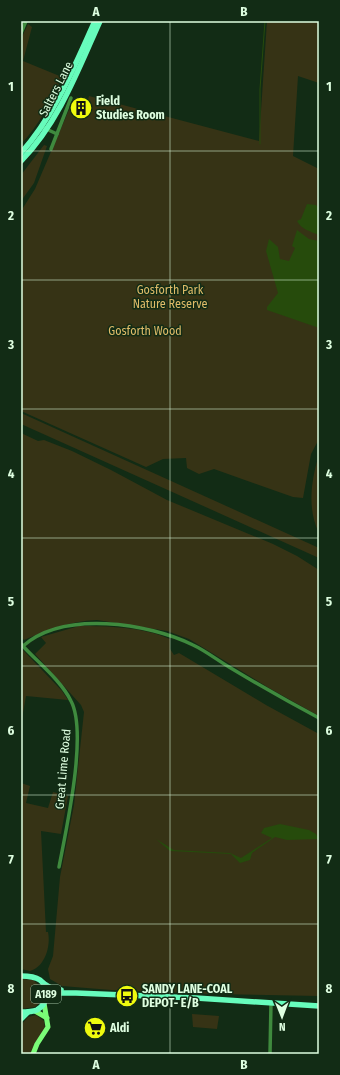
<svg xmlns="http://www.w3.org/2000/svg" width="340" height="1075" viewBox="0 0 340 1075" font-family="'Fira Sans Condensed',sans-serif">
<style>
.green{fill:#363315}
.water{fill:#264b0c}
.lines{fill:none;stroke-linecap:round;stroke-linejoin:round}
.stream{stroke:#264b0c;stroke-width:1}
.street{stroke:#3f8a3e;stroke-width:3.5}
.secondary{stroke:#7afc77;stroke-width:5}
.primary{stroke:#67fcbc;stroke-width:5.5}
.grid{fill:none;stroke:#defee0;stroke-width:1;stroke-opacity:0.55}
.labels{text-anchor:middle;stroke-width:3;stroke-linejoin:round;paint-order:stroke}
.shield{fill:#122c15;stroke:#a1bfa3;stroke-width:1}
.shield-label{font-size:11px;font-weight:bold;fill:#defee0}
.street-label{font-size:12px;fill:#defee0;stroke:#122c15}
.poi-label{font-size:12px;font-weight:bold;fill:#defee0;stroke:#122c15;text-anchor:start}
.park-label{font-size:12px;fill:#dfbb69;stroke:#122c15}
.neatline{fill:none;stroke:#defee0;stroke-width:1.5}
.grid-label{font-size:13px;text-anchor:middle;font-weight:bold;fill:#defee0}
</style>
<rect width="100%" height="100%" fill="#122c15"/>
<!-- green -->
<g class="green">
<polygon points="267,21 319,21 319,83 298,76 293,156 319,169 319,439 311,454 303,498 293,497 214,469 199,474 187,468 186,458 163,459 146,467 21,411 21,211 35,189 71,105 86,107 89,96 259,141"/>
<path d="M28,24L32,27L23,61L62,77C52,101 39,125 21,144V39Z"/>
<polygon points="44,145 47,146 34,183 21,201 21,175"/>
<polygon points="21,413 319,548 319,558 21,424"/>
<path d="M21,433L38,441L44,440L72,451L111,470L167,500L273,544L297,556L319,570V716L269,688L189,639L167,631L97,620C69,621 48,630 24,640L21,637Z"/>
<path d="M319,455V533C307,509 311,480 319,455Z"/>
<path d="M79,626C108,626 143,627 170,639V649L174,655L179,653L266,705L319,734V996L212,994L111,990L62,986L50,979L48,969L53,956L60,877L74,805L84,712L81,705L35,654L46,643L41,637Z"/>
<polygon points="21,648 62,691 68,700 26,696 21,724"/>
<path d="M21,783L30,786L26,803L48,808L53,792L68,796L61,834L41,831L46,932H48C51,946 45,967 30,971L21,969Z"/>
<polygon points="21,979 33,980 42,988 42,1000 35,1007 21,1009"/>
<polygon points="192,1014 219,1016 217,1029 193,1027"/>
<polygon points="36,1015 44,1021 45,1029 31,1054 21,1054 21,1025 28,1017"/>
</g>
<!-- water -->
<g class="water">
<path d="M307,204L316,205L319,208V235C311,232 301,229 297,221L301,219Z"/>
<polygon points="297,230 309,239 319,241 319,328 267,310 267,307 278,293 266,251 269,239 278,247 280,259 289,261 295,248 292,246"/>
<polygon points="280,824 309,830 316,834 319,839 287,840 275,837 252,853 250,860 240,863 231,854 170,851 156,839 174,850 230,853 241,858 272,838 261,833 264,828"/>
</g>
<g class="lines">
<!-- stream -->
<polyline class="stream" points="260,144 260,89 265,21"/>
<!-- street -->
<g class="street">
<polyline points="21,33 26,21"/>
<polyline points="42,127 57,134"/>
<polyline points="51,149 71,98"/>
<path d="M21,644C37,662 60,679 71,701C88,733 66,830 59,867"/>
<path d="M23,646C64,610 148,623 193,645C206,651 217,660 229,667C259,685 289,702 319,718"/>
<polyline points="270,1054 271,1003"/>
</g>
<!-- secondary -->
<g class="secondary">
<polyline points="35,1011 47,1018"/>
<polyline points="33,1054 37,1044 48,1027 44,1003"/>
</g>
<!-- primary -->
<g class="primary">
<path d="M21,153C55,115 74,67 95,21"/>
<path d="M21,161C59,122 78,70 100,21"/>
<path d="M21,976C27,976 34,976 40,980C50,987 48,1004 37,1010C32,1012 26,1012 21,1012"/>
<polyline points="43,983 51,988 61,990"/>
<polyline points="46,999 57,993 76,993 196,998 319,1006"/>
<polyline points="21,1019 28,1012"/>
</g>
</g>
<!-- grid -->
<path class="grid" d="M170,21V1054M21,151H319M21,280H319M21,409H319M21,538H319M21,666H319M21,795H319M21,924H319"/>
<!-- icons -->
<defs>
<g id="building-disc" transform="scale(1.15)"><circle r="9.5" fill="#effa0e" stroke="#122c15"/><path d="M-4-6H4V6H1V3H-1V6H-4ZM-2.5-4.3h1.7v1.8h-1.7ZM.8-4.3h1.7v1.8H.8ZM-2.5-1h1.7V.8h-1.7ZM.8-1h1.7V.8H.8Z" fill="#111"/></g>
<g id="bus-disc" transform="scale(1.15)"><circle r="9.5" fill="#effa0e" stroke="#122c15"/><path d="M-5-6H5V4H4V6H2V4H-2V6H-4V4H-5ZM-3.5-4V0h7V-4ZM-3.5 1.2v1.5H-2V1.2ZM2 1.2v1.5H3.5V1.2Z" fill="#111"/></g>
<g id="supermarket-disc" transform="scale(1.15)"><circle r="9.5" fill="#effa0e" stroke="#122c15"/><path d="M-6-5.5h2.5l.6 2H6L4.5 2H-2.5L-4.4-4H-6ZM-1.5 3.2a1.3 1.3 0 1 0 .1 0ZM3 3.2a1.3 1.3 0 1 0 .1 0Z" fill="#111"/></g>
</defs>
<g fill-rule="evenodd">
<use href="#building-disc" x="81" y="108"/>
<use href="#bus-disc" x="127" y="996"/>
<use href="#supermarket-disc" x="95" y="1028"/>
</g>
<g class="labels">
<!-- shield labels -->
<rect class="shield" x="31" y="985" width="30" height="18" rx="3"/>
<g class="shield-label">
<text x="46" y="998">A189</text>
</g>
<!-- street labels -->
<g class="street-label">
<text transform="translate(56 89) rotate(-63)" y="4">Salters Lane</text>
<text transform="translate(63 769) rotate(-85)" y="4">Great Lime Road</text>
</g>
<!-- poi labels -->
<g class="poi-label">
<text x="96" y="105">Field<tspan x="96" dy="14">Studies Room</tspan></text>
<text x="142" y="993">SANDY LANE-COAL<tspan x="142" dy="14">DEPOT- E/B</tspan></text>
<text x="110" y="1032">Aldi</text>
</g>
<!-- park labels -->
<g class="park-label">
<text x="170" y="294">Gosforth Park<tspan x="170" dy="14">Nature Reserve</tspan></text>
<text x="145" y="335">Gosforth Wood</text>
</g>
</g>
<!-- border -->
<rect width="340" height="1075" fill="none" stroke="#122c15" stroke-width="44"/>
<!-- north arrow -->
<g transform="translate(282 1017) rotate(179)" stroke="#122c15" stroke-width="3" paint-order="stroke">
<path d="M0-3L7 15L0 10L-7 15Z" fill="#defee0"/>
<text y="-6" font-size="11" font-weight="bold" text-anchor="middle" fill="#defee0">N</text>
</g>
<rect x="22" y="22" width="296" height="1031" class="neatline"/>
<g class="grid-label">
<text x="96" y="16">A</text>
<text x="244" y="16">B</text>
<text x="11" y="91">1</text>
<text x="329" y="91">1</text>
<text x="11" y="220">2</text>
<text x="329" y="220">2</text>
<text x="11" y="349">3</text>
<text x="329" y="349">3</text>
<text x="11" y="478">4</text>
<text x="329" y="478">4</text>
<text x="11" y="606">5</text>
<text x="329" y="606">5</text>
<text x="11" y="735">6</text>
<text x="329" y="735">6</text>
<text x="11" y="864">7</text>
<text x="329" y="864">7</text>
<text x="11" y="993">8</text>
<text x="329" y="993">8</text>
<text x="96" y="1069">A</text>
<text x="244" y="1069">B</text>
</g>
</svg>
